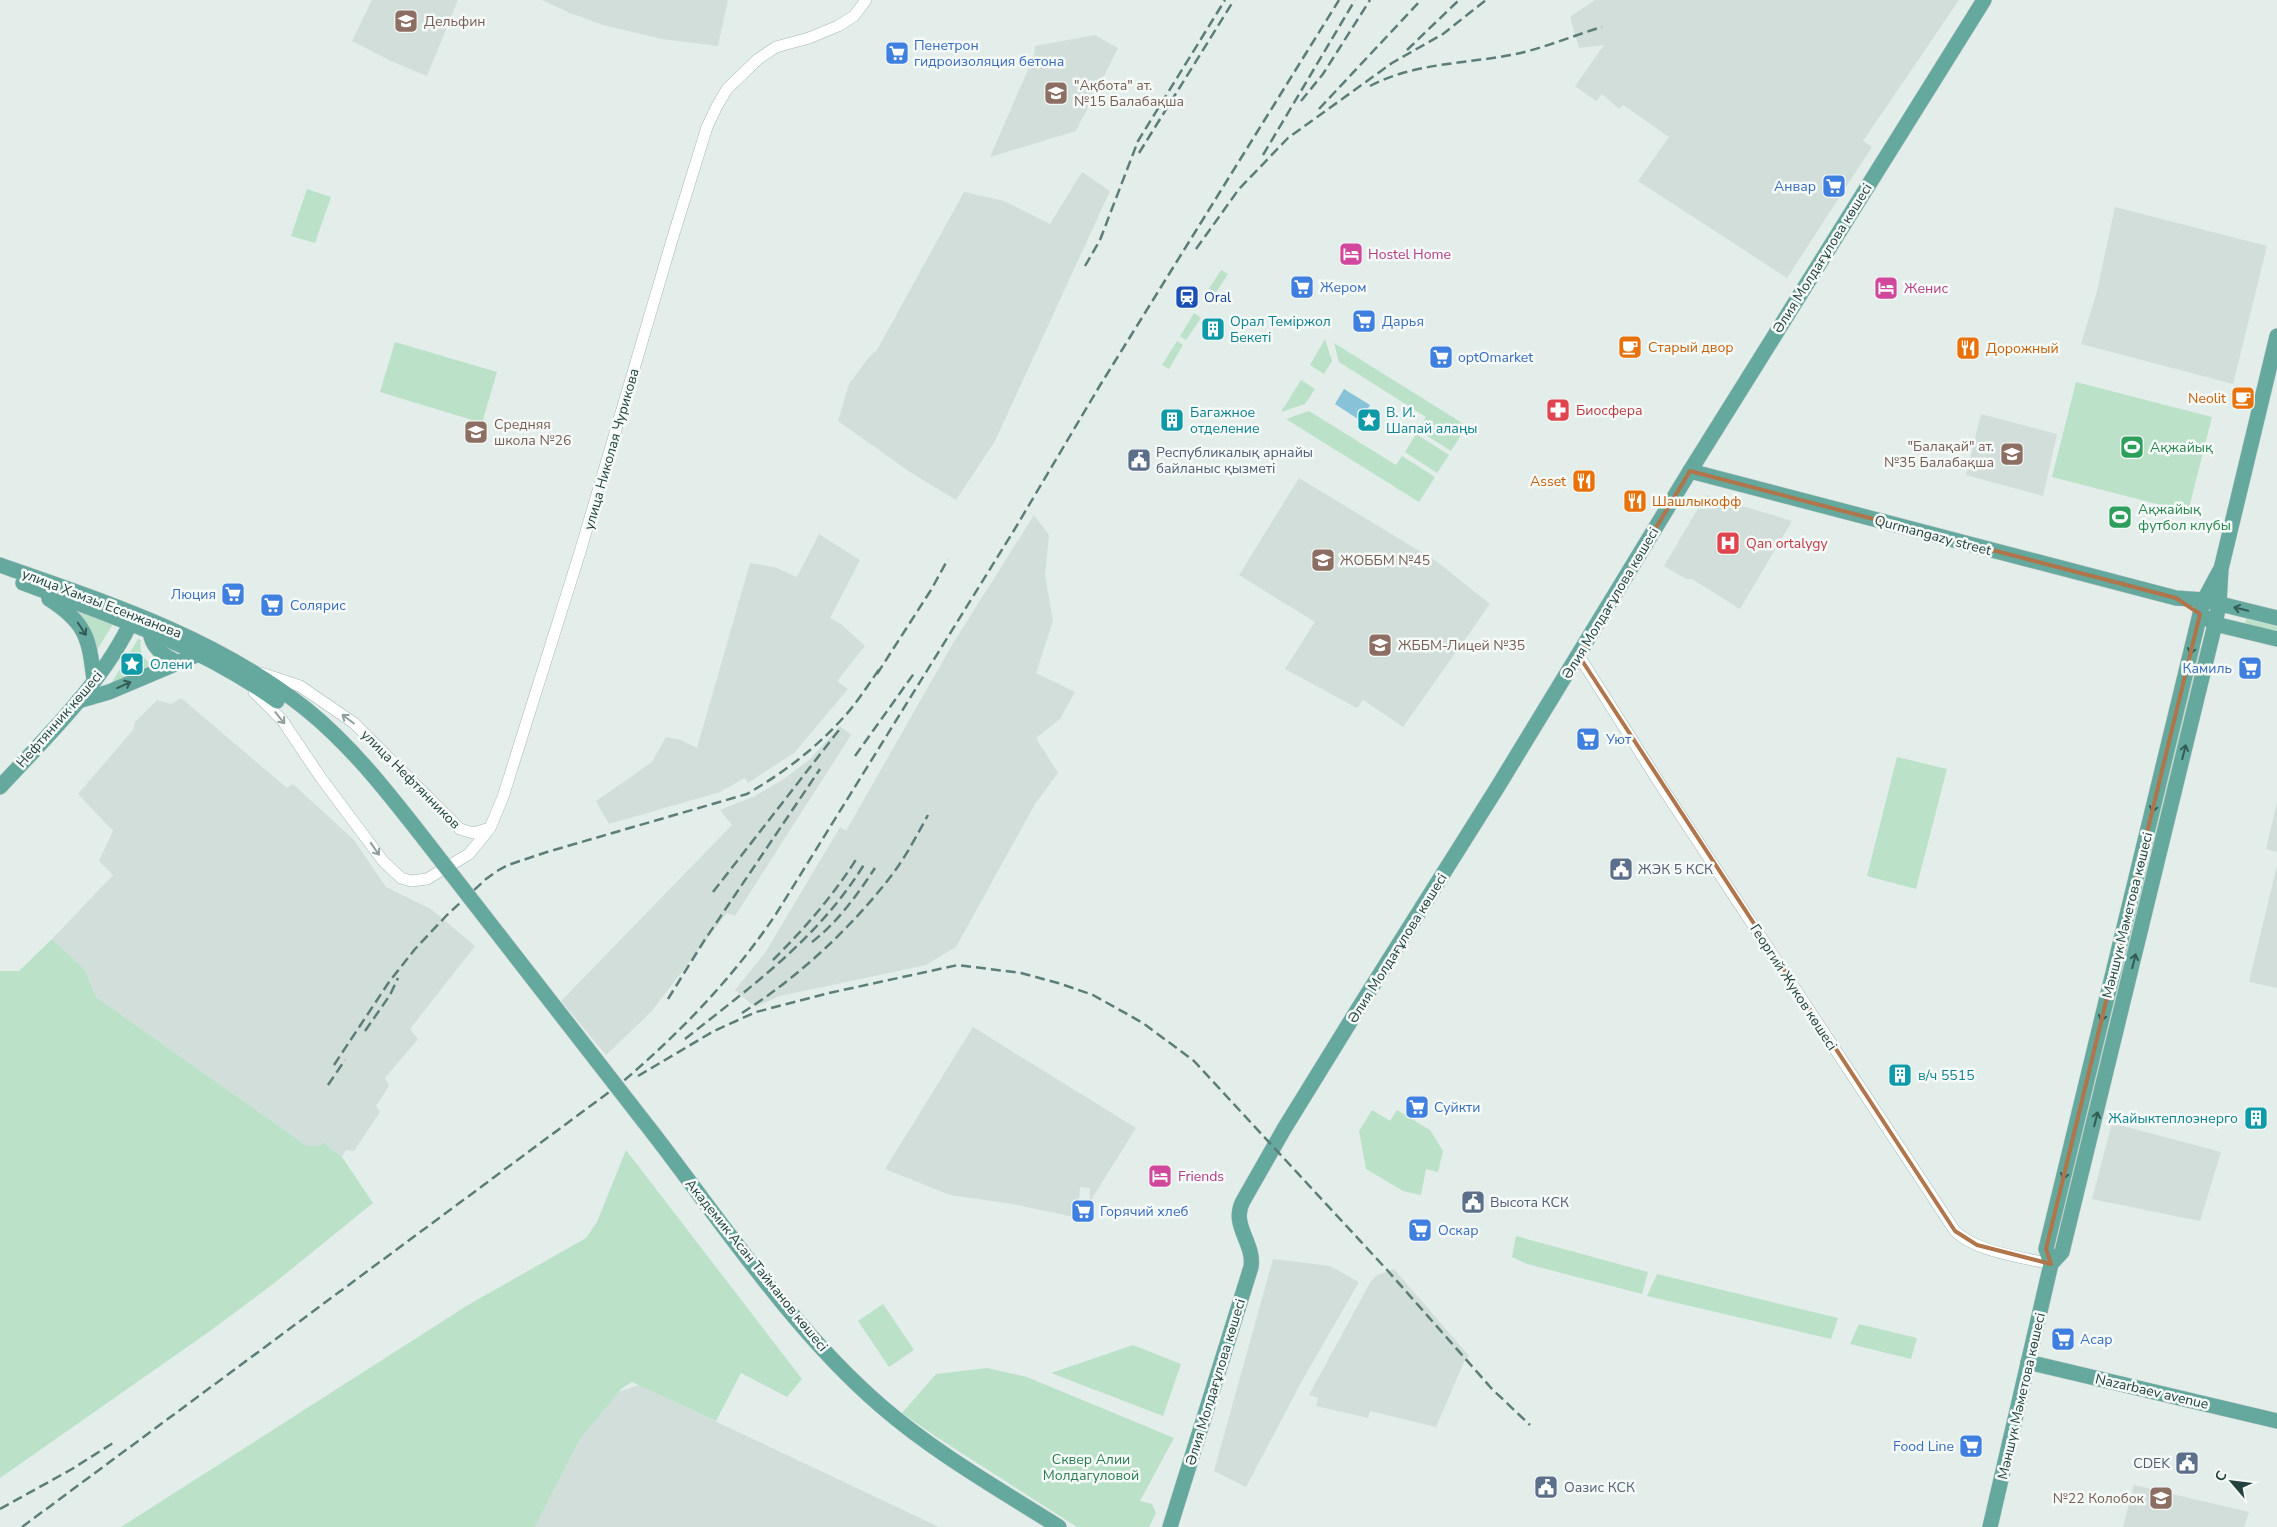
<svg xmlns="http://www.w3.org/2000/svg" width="2277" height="1527" viewBox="0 0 2277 1527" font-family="'Nunito Sans',sans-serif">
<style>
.built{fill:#d1deda}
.green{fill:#bbe1c9}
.water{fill:#87c2d8}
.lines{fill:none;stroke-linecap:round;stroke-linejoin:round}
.minor-casing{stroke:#a5b7b3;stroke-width:12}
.major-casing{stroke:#c1cac9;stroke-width:16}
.minor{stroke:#fff;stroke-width:11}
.major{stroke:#64a89e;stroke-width:15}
.rail{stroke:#5c7d78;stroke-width:2.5;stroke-dasharray:10 5;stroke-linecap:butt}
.major-bridge-casing{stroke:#c1cac9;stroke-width:16;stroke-linecap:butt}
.major-bridge{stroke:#64a89e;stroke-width:15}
.oneway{stroke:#325c55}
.oneway2{stroke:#90a09e}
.marked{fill:none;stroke:#b1754b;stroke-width:4;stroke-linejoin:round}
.labels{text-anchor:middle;stroke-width:5;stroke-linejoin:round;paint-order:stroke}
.education-label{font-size:14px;fill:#785e54;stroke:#f5faf8;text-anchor:start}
.shop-label{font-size:14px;fill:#366cbe;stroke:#f5faf8;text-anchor:start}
.hotel-label{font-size:14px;fill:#b23c85;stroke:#f5faf8;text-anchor:start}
.street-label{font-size:14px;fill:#21423d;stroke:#f5faf8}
.transit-label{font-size:14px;fill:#164399;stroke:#f5faf8;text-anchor:start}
.culture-label{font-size:14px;fill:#0d838f;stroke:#f5faf8;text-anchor:start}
.food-label{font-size:14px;fill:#c56008;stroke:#f5faf8;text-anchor:start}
.health-label{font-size:14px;fill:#be3a42;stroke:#f5faf8;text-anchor:start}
.leisure-label{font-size:14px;fill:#27864d;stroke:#f5faf8;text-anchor:start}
.service-label{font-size:14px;fill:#4e5e75;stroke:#f5faf8;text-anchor:start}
.park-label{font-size:14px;fill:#277d52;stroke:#f5faf8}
</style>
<rect width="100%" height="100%" fill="#e3eeeb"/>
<!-- built -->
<g class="built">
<polygon points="372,0 458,0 427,76 391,61 352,41"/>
<polygon points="542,0 728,0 718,46 662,39 603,25 570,13"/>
<polygon points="1595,0 1959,0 1863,141 1872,147 1787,278 1638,181 1669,137 1623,105 1619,109 1602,94 1596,101 1575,86 1604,45 1579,48 1570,17"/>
<polygon points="1095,35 1118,48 1076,131 990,157 1034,56 1035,46"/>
<polygon points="1082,172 1110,191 995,441 956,500 910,472 838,421 849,384 870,356 877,350 964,192 1004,201 1050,224"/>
<polygon points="2115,207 2267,246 2233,384 2081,344 2097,291"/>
<polygon points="1981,414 2057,434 2043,496 1966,475"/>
<polygon points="1299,478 1436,561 1490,604 1403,727 1363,700 1357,708 1285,669 1315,622 1239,575"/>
<polygon points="1706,495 1792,521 1740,609 1692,579 1686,579 1664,566"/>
<polygon points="1034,515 1049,535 1045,575 1053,621 1036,673 1075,692 1060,719 1036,738 1058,773 1035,804 956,947 926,965 780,996 755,1007 735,990 765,953 840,827 846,831 952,645"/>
<polygon points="819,534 860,560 830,618 841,624 865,646 837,681 848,689 794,753 748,783 745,778 720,792 609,824 596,801 652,762 666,737 681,740 697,748 750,563 774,567 797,577"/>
<polygon points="181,698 287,788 293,784 354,840 386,887 431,909 475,946 410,1029 418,1039 385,1078 389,1086 376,1106 380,1112 354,1151 346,1150 342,1157 323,1142 321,1146 307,1146 96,997 85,970 52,939 113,875 99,861 113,831 78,794 133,730 135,722 157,700 171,704"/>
<polygon points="840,726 851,735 735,916 727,913 651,1012 606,1055 561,1001 732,825 720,810 753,797 784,779 810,759"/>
<polygon points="2277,802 2277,852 2266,849"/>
<polygon points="2277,865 2277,988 2249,982"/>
<polygon points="973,1027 1136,1128 1091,1200 1089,1218 1090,1188 1080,1187 1078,1217 1074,1217 1012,1204 950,1195 885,1169"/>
<polygon points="2112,1123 2221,1152 2200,1221 2092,1199"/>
<polygon points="1273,1259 1330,1266 1359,1282 1303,1379 1246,1487 1214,1471"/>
<polygon points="1394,1269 1469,1356 1464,1362 1436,1427 1370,1411 1368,1418 1316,1406 1318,1398 1309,1395 1371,1281 1378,1275"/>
<polygon points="639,1385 939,1527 535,1527 580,1439 618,1392"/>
<polygon points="2134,1485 2249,1512 2244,1527 2123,1527"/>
</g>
<!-- green -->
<g class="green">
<polygon points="307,189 331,197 315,243 291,236"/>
<polygon points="1221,270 1228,274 1215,294 1208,290"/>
<polygon points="1194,313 1201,318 1186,340 1180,336"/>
<polygon points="1325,339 1332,361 1324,374 1310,365"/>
<polygon points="1177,341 1183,345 1169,369 1162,365"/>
<polygon points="395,342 497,372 482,423 380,392"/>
<polygon points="1334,343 1467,426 1451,451 1418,430 1426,417 1339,362"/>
<polygon points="1301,380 1315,389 1305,404 1281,412"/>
<polygon points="2076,382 2212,417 2188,512 2052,477"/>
<polygon points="1309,411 1396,465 1402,456 1435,477 1419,502 1286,419"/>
<polygon points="1416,434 1449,455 1437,473 1405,452"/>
<polygon points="73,610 113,624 95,653 88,624"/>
<polygon points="2246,619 2277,626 2277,635 2244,627"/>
<path d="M138,639L141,640C139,651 142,659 153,664L109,687Z"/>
<polygon points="2197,647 2204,649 2063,1227 2057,1226"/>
<polygon points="1897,757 1947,769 1916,889 1867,876"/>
<polygon points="52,939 85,970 96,997 307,1146 320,1146 323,1142 342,1157 373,1203 273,1284 210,1331 0,1478 0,971 19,971"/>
<polygon points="1372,1110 1390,1121 1397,1110 1430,1130 1443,1151 1438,1172 1426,1169 1421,1195 1403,1191 1366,1169 1359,1131"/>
<polygon points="626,1150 802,1379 787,1397 741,1373 716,1421 632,1382 621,1389 580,1439 535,1527 121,1527 468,1305 586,1238 597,1222"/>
<polygon points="1516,1236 1648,1272 1642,1294 1527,1264 1512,1257"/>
<polygon points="1657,1274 1838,1318 1831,1339 1647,1296"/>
<polygon points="883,1304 914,1350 889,1367 858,1321"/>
<polygon points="1859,1324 1917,1338 1911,1359 1850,1344"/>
<polygon points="1133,1345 1181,1364 1163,1416 1051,1373"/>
<polygon points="987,1368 1027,1377 1174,1438 1140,1501 1152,1504 1156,1513 1149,1527 1077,1527 935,1436 902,1413 936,1374"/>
</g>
<!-- water -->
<polygon class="water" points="1344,389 1370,405 1361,421 1335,404"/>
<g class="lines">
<!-- minor casing -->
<g class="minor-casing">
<g id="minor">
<path d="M1579,656L1662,787L1955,1231C1976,1252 2022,1257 2051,1264"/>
<polyline points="261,673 300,686 354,723 460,829 473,833 490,828"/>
<polyline points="254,692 282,720 321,778 383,861 401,878 411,881 427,879 469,854 490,828 503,797 580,552 672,240 707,127 717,106 727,89 758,59 776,47 809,38 838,26 854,16 866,0"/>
</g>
</g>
<!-- major casing -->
<g class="major-casing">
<g id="major">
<polyline points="1690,471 2176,598 2204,600 2277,618"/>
<path d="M0,565C108,603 215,637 306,709C352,746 389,794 425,840"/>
<path d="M23,583C111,615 201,646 277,701"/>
<path d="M49,599C87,623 89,639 94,680"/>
<polyline points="2207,618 2215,624 2277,639"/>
<path d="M151,627C148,645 162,655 177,662"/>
<polyline points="78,701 109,692 201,653"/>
<path d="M0,787C48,735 104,682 134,616"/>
<path d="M656,1137C725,1227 795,1332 881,1406C935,1453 999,1489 1059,1527"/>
<polyline points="2051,1264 2046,1249 2200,614 2204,600 2219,572"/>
<polyline points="2028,1362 2277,1421"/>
<path d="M1170,1527L1251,1267C1255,1243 1230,1225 1243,1201L1284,1129L1358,1009L1497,788L1690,471L1984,0"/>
<polyline points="1990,1527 2051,1264 2062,1252 2215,624 2219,604 2221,569 2277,336"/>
</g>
</g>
<!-- minor -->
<use href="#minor" class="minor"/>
<!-- major -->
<use href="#major" class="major"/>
<!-- rail -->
<g class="rail">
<polyline points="1407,50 1459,0"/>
<path d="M1370,86C1414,63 1463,64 1511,55C1542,49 1572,36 1602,27"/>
<polyline points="1301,101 1323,74 1370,0"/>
<polyline points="1319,109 1421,0"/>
<polyline points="1139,153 1234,0"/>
<polyline points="1263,155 1355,0"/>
<polyline points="1196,249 1239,189 1288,138 1392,63 1443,34 1486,0"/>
<polyline points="1085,266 1100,240 1138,141 1225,0"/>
<polyline points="877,674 931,590 948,559"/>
<polyline points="855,756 915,672"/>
<polyline points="713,892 839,730"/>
<path d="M812,942C838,922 857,895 875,868"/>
<path d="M773,960C805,928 833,896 857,858"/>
<polyline points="668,999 704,941 820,769"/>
<path d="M742,1013C797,978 848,931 888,880C904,860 916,837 928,815"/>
<polyline points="365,1031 390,995 398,978"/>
<path d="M685,1039C753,985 819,938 865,863"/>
<path d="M334,1065L389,982L415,949L447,915L486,879L497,871L508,865L547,852L747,794C783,773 815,749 843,718C857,703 868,685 880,668"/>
<polyline points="638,1076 714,1031 756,1012 829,993 958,965 1021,973 1058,983 1093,995 1143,1023 1194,1061 1388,1271 1492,1389 1530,1425"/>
<polyline points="328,1085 345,1060"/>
<polyline points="0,1509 72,1469 113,1443"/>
<path d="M22,1527L620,1084C679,1034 733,978 776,914L1013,532L1099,387L1339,0"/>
</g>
<!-- major-bridge casing -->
<g class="major-bridge-casing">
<polyline id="major-bridge" points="425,840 656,1137"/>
</g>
<!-- major-bridge -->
<use href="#major-bridge" class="major-bridge"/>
</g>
<!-- one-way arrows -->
<defs><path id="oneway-shaft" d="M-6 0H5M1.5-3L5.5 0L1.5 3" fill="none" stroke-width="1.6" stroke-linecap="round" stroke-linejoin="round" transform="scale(1.25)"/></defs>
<g class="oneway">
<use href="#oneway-shaft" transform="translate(2241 609) rotate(-166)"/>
<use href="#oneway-shaft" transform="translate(82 629) rotate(57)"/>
<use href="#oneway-shaft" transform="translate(2192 647) rotate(104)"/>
<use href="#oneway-shaft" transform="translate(124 685) rotate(-24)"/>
<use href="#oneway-shaft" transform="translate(2184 752) rotate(-76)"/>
<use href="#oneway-shaft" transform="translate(2154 805) rotate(104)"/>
<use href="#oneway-shaft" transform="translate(2134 961) rotate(-76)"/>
<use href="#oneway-shaft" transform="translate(2103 1014) rotate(104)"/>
<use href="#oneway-shaft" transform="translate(2096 1119) rotate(-76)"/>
<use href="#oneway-shaft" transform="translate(2065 1172) rotate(104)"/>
</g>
<g class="oneway2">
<use href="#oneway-shaft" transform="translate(280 718) rotate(51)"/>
<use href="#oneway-shaft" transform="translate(348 719) rotate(-143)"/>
<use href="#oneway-shaft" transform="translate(375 849) rotate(55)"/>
</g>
<!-- marked area -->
<path class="marked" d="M1690,471L2176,598L2200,614L2046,1249L2051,1264L1977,1245L1955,1231L1579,656Z"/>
<!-- icons -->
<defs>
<g id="school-square" transform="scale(1.25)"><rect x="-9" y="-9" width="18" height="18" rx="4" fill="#8d6e63" stroke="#f5faf8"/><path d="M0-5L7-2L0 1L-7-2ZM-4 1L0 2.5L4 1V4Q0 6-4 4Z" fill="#fff"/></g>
<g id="supermarket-square" transform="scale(1.25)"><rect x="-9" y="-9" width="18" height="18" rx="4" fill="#3f7fe0" stroke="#f5faf8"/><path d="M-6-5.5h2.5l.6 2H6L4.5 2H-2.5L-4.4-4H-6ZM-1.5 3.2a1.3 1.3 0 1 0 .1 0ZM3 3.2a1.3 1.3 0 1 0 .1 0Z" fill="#fff"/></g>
<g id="hotel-square" transform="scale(1.25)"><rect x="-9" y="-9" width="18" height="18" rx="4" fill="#d1479c" stroke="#f5faf8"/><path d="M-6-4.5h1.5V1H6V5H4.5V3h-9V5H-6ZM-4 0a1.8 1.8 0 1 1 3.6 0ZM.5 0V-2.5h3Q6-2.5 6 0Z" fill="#fff"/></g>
<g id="station-square" transform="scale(1.25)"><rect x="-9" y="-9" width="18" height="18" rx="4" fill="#1a4fb4" stroke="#f5faf8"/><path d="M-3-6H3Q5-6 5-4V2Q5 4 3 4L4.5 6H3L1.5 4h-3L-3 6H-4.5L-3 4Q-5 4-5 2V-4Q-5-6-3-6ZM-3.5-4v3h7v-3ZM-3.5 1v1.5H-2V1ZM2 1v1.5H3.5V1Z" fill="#fff"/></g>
<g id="building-square" transform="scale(1.25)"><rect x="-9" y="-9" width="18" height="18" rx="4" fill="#0f9aa8" stroke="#f5faf8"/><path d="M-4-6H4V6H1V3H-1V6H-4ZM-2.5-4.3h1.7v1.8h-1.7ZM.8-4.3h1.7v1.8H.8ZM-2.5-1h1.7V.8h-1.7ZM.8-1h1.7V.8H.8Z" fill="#fff"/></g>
<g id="cafe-square" transform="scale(1.25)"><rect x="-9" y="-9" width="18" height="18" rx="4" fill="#e8710a" stroke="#f5faf8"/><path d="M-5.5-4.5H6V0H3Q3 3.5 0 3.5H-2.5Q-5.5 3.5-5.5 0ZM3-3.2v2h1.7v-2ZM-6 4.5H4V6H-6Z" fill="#fff"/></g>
<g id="restaurant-square" transform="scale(1.25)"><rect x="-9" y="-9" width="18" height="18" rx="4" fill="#e8710a" stroke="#f5faf8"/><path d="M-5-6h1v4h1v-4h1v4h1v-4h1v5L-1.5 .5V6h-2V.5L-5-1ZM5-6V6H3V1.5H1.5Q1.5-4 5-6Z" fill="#fff"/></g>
<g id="pharmacy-square" transform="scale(1.25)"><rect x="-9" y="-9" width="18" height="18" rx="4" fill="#e0444e" stroke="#f5faf8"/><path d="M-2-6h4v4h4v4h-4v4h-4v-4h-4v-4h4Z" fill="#fff"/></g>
<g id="sight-square" transform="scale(1.25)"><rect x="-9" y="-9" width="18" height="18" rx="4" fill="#0f9aa8" stroke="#f5faf8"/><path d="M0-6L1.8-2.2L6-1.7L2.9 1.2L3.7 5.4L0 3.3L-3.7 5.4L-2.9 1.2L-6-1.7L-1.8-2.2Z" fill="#fff"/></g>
<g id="stadium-square" transform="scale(1.25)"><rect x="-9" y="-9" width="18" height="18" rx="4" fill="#2e9e5b" stroke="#f5faf8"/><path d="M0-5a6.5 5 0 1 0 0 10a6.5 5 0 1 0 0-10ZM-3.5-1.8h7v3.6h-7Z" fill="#fff"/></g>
<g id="civic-square" transform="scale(1.25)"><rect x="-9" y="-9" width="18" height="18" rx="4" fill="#5c6f8a" stroke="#f5faf8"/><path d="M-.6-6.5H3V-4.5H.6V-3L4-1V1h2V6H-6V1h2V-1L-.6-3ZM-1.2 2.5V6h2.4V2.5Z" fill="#fff"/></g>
<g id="hospital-square" transform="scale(1.25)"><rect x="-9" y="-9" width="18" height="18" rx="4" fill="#e0444e" stroke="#f5faf8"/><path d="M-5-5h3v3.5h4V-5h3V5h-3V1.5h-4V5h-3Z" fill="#fff"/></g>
</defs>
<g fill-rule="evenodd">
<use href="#school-square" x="406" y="21"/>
<use href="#supermarket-square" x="897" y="53"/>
<use href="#school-square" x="1056" y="93"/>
<use href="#supermarket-square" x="1834" y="186"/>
<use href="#hotel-square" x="1351" y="254"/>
<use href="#supermarket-square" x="1302" y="287"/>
<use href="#hotel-square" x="1886" y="288"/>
<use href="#station-square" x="1187" y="297"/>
<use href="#supermarket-square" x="1364" y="321"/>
<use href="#building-square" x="1213" y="329"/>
<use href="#cafe-square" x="1630" y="347"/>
<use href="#restaurant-square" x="1968" y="348"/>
<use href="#supermarket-square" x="1441" y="357"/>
<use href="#cafe-square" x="2243" y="398"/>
<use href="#pharmacy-square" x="1558" y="410"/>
<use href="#building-square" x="1172" y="420"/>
<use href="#sight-square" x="1369" y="420"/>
<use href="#school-square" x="476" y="432"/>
<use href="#stadium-square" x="2132" y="447"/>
<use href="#school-square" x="2012" y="454"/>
<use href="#civic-square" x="1139" y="460"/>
<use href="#restaurant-square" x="1584" y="481"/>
<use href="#restaurant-square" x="1635" y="501"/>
<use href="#stadium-square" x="2120" y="517"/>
<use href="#hospital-square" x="1728" y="543"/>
<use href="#school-square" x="1323" y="560"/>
<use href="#supermarket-square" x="233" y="594"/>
<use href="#supermarket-square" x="272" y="605"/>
<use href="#school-square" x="1380" y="645"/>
<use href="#sight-square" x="132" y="664"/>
<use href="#supermarket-square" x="2250" y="668"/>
<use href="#supermarket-square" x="1588" y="739"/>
<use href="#civic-square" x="1621" y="869"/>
<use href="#building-square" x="1900" y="1075"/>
<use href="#supermarket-square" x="1417" y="1107"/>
<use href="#building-square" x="2256" y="1118"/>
<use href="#hotel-square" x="1160" y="1176"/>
<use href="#civic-square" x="1473" y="1202"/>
<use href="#supermarket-square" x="1083" y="1211"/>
<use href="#supermarket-square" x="1420" y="1230"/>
<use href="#supermarket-square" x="2063" y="1339"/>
<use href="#supermarket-square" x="1971" y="1446"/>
<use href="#civic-square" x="2187" y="1463"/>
<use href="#civic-square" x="1546" y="1487"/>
<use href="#school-square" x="2161" y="1498"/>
</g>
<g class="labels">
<!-- education labels -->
<g class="education-label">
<text x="424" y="26">Дельфин</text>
<text x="1074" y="90">"Ақбота" ат.<tspan x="1074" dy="16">№15 Балабақша</tspan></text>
<text x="494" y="429">Средняя<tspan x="494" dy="16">школа №26</tspan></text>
<text x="1994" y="451" text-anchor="end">"Балақай" ат.<tspan x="1994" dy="16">№35 Балабақша</tspan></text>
<text x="1340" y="565">ЖОББМ №45</text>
<text x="1398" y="650">ЖББМ-Лицей №35</text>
<text x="2144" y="1503" text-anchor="end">№22 Колобок</text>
</g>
<!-- shop labels -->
<g class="shop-label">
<text x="914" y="50">Пенетрон<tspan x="914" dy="16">гидроизоляция бетона</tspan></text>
<text x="1816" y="191" text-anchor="end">Анвар</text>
<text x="1320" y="292">Жером</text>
<text x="1382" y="326">Дарья</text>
<text x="1458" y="362">optOmarket</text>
<text x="216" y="599" text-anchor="end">Люция</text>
<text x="290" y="610">Солярис</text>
<text x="2232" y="673" text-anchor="end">Камиль</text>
<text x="1606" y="744">Уют</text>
<text x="1434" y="1112">Суйкти</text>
<text x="1100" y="1216">Горячий хлеб</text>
<text x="1438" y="1235">Оскар</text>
<text x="2080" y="1344">Асар</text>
<text x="1954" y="1451" text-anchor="end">Food Line</text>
</g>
<!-- hotel labels -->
<g class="hotel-label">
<text x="1368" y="259">Hostel Home</text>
<text x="1904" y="293">Женис</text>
<text x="1178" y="1181">Friends</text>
</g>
<!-- street labels -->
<g class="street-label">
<text transform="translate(1822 258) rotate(-58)" y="5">Әлия Молдағұлова көшесі</text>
<text transform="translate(611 449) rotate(-74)" y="5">улица Николая Чурикова</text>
<text transform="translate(1933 535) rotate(15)" y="5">Qurmangazy street</text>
<text transform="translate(102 603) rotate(21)" y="5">улица Хамзы Есенжанова</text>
<text transform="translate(1610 603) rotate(-59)" y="5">Әлия Молдағұлова көшесі</text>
<text transform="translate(59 719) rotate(-49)" y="5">Нефтянник көшесі</text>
<text transform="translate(411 779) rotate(45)" y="5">улица Нефтянников</text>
<text transform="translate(2127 915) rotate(-76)" y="5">Мәншүк Мәметова көшесі</text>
<text transform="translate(1397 948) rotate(-58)" y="5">Әлия Молдағұлова көшесі</text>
<text transform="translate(1794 987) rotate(57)" y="5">Георгий Жуков көшесі</text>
<text transform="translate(757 1265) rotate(51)" y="5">Академик Асан Тайманов көшесі</text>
<text transform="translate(1215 1382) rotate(-73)" y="5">Әлия Молдағұлова көшесі</text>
<text transform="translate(2152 1391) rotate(13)" y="5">Nazarbaev avenue</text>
<text transform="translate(2021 1396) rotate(-77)" y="5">Мәншүк Мәметова көшесі</text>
</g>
<!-- transit labels -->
<g class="transit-label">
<text x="1204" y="302">Oral</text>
</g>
<!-- culture labels -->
<g class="culture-label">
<text x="1230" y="326">Орал Теміржол<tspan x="1230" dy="16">Бекеті</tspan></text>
<text x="1190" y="417">Багажное<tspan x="1190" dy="16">отделение</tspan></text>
<text x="1386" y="417">В. И.<tspan x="1386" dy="16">Шапай алаңы</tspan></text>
<text x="150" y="669">Олени</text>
<text x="1918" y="1080">в/ч 5515</text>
<text x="2238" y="1123" text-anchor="end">Жайыктеплоэнерго</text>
</g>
<!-- food labels -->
<g class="food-label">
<text x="1648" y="352">Старый двор</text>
<text x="1986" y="353">Дорожный</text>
<text x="2226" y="403" text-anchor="end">Neolit</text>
<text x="1566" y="486" text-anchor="end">Asset</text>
<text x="1652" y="506">Шашлыкофф</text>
</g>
<!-- health labels -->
<g class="health-label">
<text x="1576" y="415">Биосфера</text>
<text x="1746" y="548">Qan ortalygy</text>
</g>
<!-- leisure labels -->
<g class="leisure-label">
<text x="2150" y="452">Ақжайық</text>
<text x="2138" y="514">Ақжайық<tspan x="2138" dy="16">футбол клубы</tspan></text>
</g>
<!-- service labels -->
<g class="service-label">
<text x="1156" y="457">Республикалық арнайы<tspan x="1156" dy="16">байланыс қызметі</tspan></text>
<text x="1638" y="874">ЖЭК 5 КСК</text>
<text x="1490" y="1207">Высота КСК</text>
<text x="2170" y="1468" text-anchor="end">CDEK</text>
<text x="1564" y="1492">Оазис КСК</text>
</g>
<!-- park labels -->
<g class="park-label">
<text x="1091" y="1464">Сквер Алии<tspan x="1091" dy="16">Молдагуловой</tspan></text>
</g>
</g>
<!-- north arrow -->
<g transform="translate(2232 1482) rotate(298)" stroke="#f5faf8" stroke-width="4" paint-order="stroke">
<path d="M0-4L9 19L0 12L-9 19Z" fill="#21423d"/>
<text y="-8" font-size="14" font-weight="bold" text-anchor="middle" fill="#21423d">С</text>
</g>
</svg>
